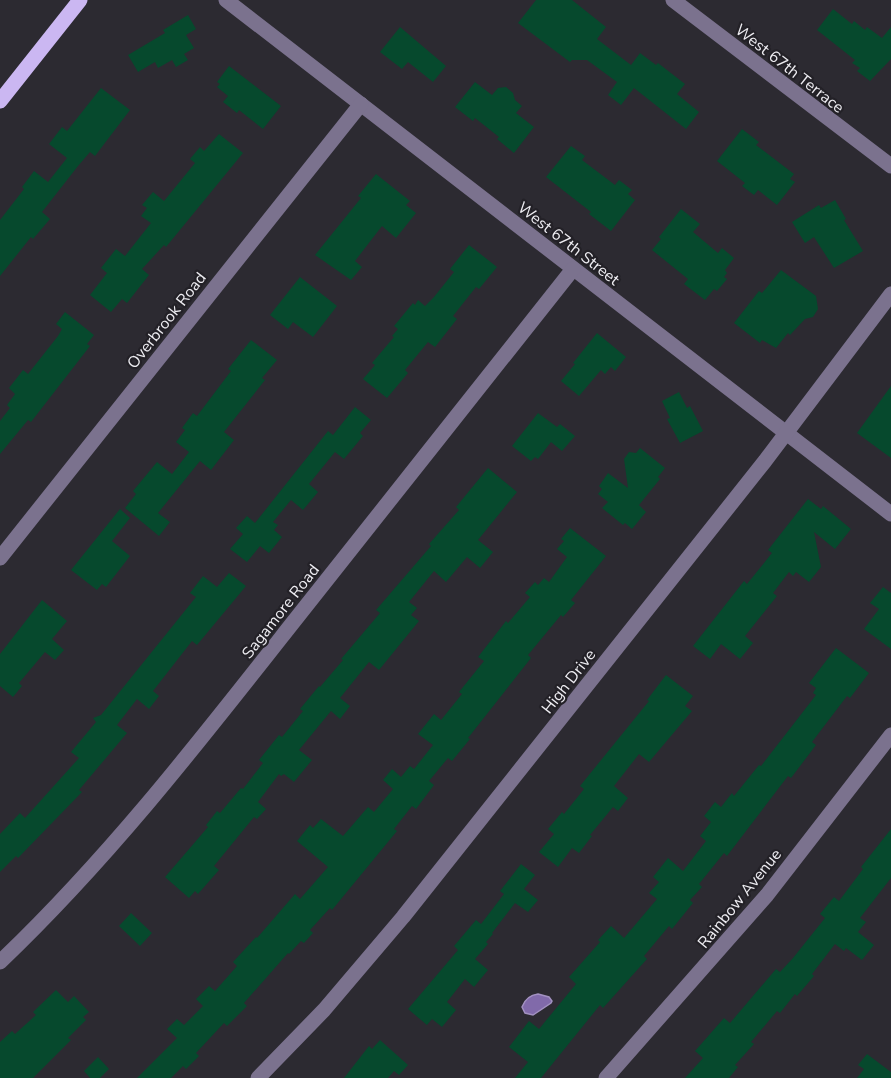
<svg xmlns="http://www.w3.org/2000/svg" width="891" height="1078" viewBox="0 0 891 1078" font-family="'Nunito Sans',sans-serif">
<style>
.water{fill:#816aaa;stroke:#a291c0;stroke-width:1.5}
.building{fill:#06492d}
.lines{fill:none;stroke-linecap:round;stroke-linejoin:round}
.minor{stroke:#7b728e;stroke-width:15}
.major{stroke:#cbb7f2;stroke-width:15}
.labels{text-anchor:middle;stroke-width:4.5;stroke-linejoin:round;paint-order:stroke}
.street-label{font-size:16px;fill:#eeedf2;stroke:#232127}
</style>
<rect width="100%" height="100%" fill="#2c2a31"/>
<!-- water -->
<path class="water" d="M538,994L549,997L552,1001L551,1003L533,1015L525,1013L522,1007C525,999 530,995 538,994Z"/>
<!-- building -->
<g class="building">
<polygon points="536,0 572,0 606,27 597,39 631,65 640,53 656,65 658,63 685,84 677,94 699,112 686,129 634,88 621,105 608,95 617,82 587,60 572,60 570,62 518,23"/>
<polygon points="833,9 852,24 854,21 865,30 867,27 882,38 891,27 891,59 870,81 857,71 860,68 852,63 855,60 817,30"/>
<polygon points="188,15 196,29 186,35 194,48 184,54 188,60 176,67 172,60 158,68 155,62 138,72 128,55 165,33 163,30"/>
<polygon points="400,27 446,66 433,82 408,62 402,69 380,52"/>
<polygon points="229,66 281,106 263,129 239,110 237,113 223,102 228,96 217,87 220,84 217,82"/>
<polygon points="475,82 492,95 498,88 506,87 513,93 515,100 522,106 516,113 534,127 514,153 497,139 499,137 475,118 473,121 455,107"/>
<polygon points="101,88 130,110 95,156 90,152 78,166 42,212 50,219 33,239 31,237 0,276 0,220 24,189 22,187 34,171 48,182 67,158 49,144 62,127 67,131"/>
<polygon points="742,129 759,142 756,145 794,174 790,179 795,182 777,205 758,190 754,195 742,186 745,183 717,161"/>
<polygon points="219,134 243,153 166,247 164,245 142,269 149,275 127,303 122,299 111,312 90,295 107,273 101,268 116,249 125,256 151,223 141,216 147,208 142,205 153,192 164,201 195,163 190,159 200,147 204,151"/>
<polygon points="571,146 585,156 582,160 615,185 619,180 632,190 628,194 635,200 611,231 589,214 591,212 546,177"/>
<polygon points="376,174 410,201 406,205 416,213 396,238 382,226 355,261 362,267 351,280 315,255 361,198 358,196"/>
<polygon points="835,200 846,219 844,220 863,251 834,268 814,237 805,243 792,222 819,205 821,208"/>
<polygon points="681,209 700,224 693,232 718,253 722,248 734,258 725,270 727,273 724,277 727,279 717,291 714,289 705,300 684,284 688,279 652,250 661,239 659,237"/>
<polygon points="469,245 497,267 479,289 476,287 453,316 457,319 435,347 428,342 405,370 408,373 387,398 363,379 375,365 372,363 394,337 392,336 398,329 394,326 413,303 415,305 418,300 425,306 434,297 454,272 450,269"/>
<polygon points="781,270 816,296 818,309 813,317 805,319 790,335 788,333 776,348 762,340 760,343 734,323 759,291 762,293"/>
<polygon points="300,277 337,306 313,337 293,322 288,329 270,315"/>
<polygon points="65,312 94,335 87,344 90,346 31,422 28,420 0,454 0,421 10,408 7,405 15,394 9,388 23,370 28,374 58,336 62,329 56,324"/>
<polygon points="597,333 626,357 615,371 611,367 605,374 601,370 579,396 561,381 575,364 573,363"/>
<polygon points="251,340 277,360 262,378 265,380 224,432 234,440 211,470 200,461 158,513 170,522 159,536 125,508 136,494 133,491 157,462 172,474 189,452 176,442 185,430 182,428 193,413 197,416 231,371 228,369"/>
<polygon points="891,386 891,458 857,433"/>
<polygon points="679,392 687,408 690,406 703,431 680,443 667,419 670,418 662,401"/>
<polygon points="355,407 371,420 360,433 363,436 344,459 335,452 309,484 318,492 303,510 291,500 273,522 278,525 274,530 282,537 269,553 260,546 247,562 230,549 243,534 236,528 247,516 255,523 328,431 333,435"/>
<polygon points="538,413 557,427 560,424 575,436 562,451 551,442 538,459 535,457 531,461 512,446"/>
<polygon points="640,448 665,468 658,477 660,479 639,505 646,512 632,529 625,523 623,525 602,508 608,502 598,494 602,489 599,486 608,473 628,488 624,459 629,452 636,453"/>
<polygon points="488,468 517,492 478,540 493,552 480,568 467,557 446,582 434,571 409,602 417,608 411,615 419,621 379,670 369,662 340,698 350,706 340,719 331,711 299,750 312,760 294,782 284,774 281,776 279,774 258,802 266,809 257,819 254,817 214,866 219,870 198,894 195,891 189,898 165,877 208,827 206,825 217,811 220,813 241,788 243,789 263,763 259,760 279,735 282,737 303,711 300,709 319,686 320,687 343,660 341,659 380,613 376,610 431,546 429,544 459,510 456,507"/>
<polygon points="808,499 821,509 823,506 851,529 835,549 814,532 821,567 809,582 796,572 793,576 789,572 773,593 777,596 745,636 753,643 740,659 721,644 710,659 693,646 744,581 747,584 772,553 768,550"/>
<polygon points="120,509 130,518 112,541 130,556 106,587 102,584 97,590 71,570"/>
<polygon points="570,528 606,556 571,600 575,603 563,617 561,615 528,655 531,658 468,738 470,739 452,761 448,758 429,781 434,785 416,809 412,806 394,829 397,831 332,910 330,908 310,930 313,933 304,943 301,941 289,954 288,953 244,1003 247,1006 227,1026 224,1023 196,1053 199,1056 186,1069 183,1066 171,1078 137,1078 177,1038 167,1029 177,1019 184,1025 203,1006 196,999 209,986 215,991 237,966 233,962 256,937 257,938 295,894 300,899 328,867 297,841 310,825 313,828 321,819 343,836 368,807 374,812 393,789 383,780 392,769 401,777 410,766 414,769 433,745 418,734 434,714 441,720 462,694 459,692 484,661 478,657 506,621 508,623 530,597 525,593 535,582 538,585 544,578 549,582 567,557 557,549 564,541 561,539"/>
<polygon points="229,573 246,586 197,645 192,641 153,691 159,696 149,709 137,699 117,725 127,733 79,790 82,792 18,858 16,856 0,872 0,834 20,813 25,818 79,758 71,752 96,722 93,718 101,715 196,597 190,593 203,576 217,587"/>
<polygon points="883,587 891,593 891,649 864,629 879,609 870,603"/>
<polygon points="42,600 67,621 52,639 64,650 55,660 45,652 19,683 22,686 13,697 0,686 0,654"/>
<polygon points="836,648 869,673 850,698 847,696 812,742 816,745 791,778 788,776 727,856 724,853 699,884 702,887 690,900 693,903 672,929 669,926 644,956 647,959 603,1008 600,1005 541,1078 515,1078 528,1062 509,1047 529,1021 539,1029 576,984 569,977 600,942 598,940 611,926 624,938 657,899 649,893 659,882 653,877 668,858 683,871 706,841 700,836 711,822 704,816 715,802 721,807 732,793 734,796 759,765 761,766 816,695 813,693 816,688 809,683"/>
<polygon points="666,675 693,696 685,706 692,711 649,762 639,754 614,786 628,798 618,811 613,807 590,835 592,836 579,853 572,848 558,867 539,852 554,834 548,829 562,812 564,814 584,789 580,786 649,701 647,700"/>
<polygon points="891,829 891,878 860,918 866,922 858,932 874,945 862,960 846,948 844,951 835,944 812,974 814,976 797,996 795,994 780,1013 777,1011 751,1042 754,1044 735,1065 738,1067 729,1078 685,1078 703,1058 695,1051 724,1018 730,1023 776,969 780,972 793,958 825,918 820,914 834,897 839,901 863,869 861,867"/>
<polygon points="521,864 535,875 524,889 538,900 528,912 515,903 492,933 493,934 486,942 488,944 475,959 488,970 474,987 465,979 447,1002 456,1010 442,1027 432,1019 427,1025 408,1009 458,950 454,946 476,920 481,924 504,894 500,891"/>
<polygon points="131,913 152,933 140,946 119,926"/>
<polygon points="56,990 68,1002 74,996 89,1012 83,1017 86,1020 68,1038 71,1040 33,1078 0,1078 0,1042 12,1031 15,1034 36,1015 33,1012"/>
<polygon points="380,1040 408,1065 399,1075 394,1071 388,1078 344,1078 369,1046 372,1049"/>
<polygon points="867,1054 891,1072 891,1078 857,1078 864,1069 858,1065"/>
<polygon points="98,1057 109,1069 100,1078 90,1078 84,1071"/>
</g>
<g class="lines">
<!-- minor -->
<g class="minor">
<polyline points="226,0 891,514"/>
<polyline points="673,0 891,166"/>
<polyline points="0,558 361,104"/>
<path d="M0,962C108,859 199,742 291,625C385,506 479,388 573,269"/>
<polyline points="258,1078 324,1010 403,917 765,461 891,294"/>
<polyline points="606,1078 767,895 891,735"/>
</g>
<!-- major -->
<polyline class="major" points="0,101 80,0"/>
</g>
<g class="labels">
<!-- street labels -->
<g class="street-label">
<text transform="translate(790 68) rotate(38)" y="6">West 67th Terrace</text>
<text transform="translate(569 243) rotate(38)" y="6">West 67th Street</text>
<text transform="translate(166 320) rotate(-52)" y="6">Overbrook Road</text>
<text transform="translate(280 611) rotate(-52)" y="6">Sagamore Road</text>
<text transform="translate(568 681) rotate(-52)" y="6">High Drive</text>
<text transform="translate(739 898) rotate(-51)" y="6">Rainbow Avenue</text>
</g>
</g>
</svg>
